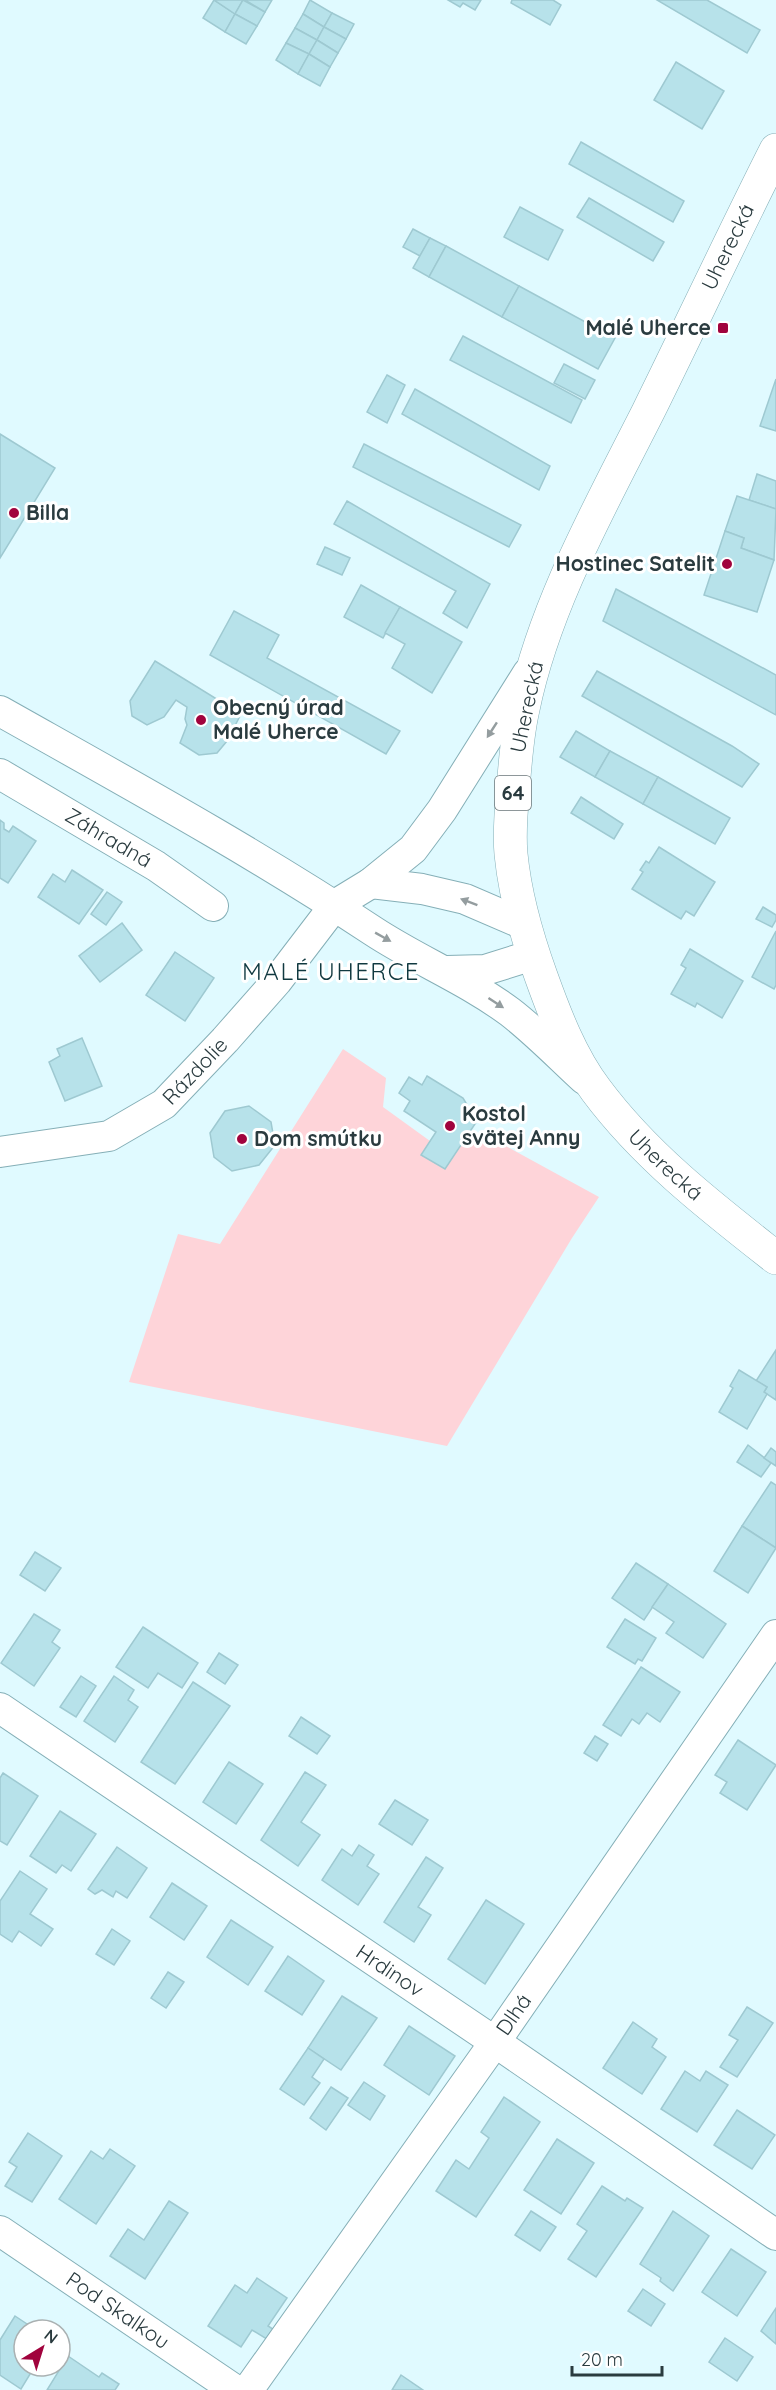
<svg xmlns="http://www.w3.org/2000/svg" width="776" height="2390" viewBox="0 0 776 2390" font-family="Quicksand,sans-serif">
<style>
.green{fill:#fed4d9}
.building{fill:#b7e2ea;stroke:#9ec9d1;stroke-width:1.5}
.lines{fill:none;stroke-linecap:round;stroke-linejoin:round}
.street-casing{stroke:#85afb7;stroke-width:32}
.primary-casing{stroke:#85afb7;stroke-width:34}
.street{stroke:#fff;stroke-width:30}
.primary{stroke:#fff;stroke-width:33}
.oneway{fill:#949d9f}
.poi-dot{fill:#a1033d;stroke:#fff;stroke-width:2}
.labels{text-anchor:middle;stroke-width:6;stroke-linejoin:round;paint-order:stroke}
.shield{fill:#fff;stroke:#6a7679;stroke-width:1.5}
.shield-label{font-size:20px;font-weight:bold;fill:#2a3b3f}
.street-label{font-size:21px;fill:#2a3b3f;stroke:#fff}
.poi-label{font-size:21px;font-weight:bold;fill:#2a3b3f;stroke:#fff;text-anchor:start}
.quarter-label{font-size:24px;letter-spacing:1.5px;fill:#103940;stroke:#fff}
</style>
<rect width="100%" height="100%" fill="#e0faff"/>
<!-- green -->
<polygon class="green" points="343,1049 386,1078 383,1107 430,1141 447,1166 470,1133 475,1136 482,1133 599,1197 572,1238 447,1446 129,1382 178,1234 220,1244"/>
<!-- building -->
<g class="building">
<polygon points="214,0 235,14 225,32 203,18"/>
<polygon points="214,0 243,0 235,14"/>
<polygon points="243,0 265,12 257,26 235,14"/>
<polygon points="245,0 272,0 265,12"/>
<polygon points="310,0 332,13 324,27 303,14"/>
<polygon points="448,0 481,0 475,10 463,3 460,7"/>
<polygon points="512,0 553,0 561,5 550,25 511,3"/>
<polygon points="657,0 707,0 760,30 747,53"/>
<polygon points="332,13 354,24 346,39 324,27"/>
<polygon points="235,14 257,26 246,44 225,32"/>
<polygon points="303,14 324,27 317,40 295,28"/>
<polygon points="324,27 346,39 338,53 317,40"/>
<polygon points="295,28 317,40 309,54 286,43"/>
<polygon points="317,40 338,53 330,67 309,54"/>
<polygon points="286,43 309,54 298,74 276,60"/>
<polygon points="309,54 330,67 320,86 298,74"/>
<polygon points="676,62 724,91 702,129 654,100"/>
<polygon points="581,142 684,201 673,222 569,164"/>
<polygon points="589,198 664,242 653,261 577,217"/>
<polygon points="520,207 563,230 548,260 504,237"/>
<polygon points="413,229 430,238 420,256 403,247"/>
<polygon points="430,238 446,246 429,277 413,268"/>
<polygon points="446,246 519,286 502,317 429,277"/>
<polygon points="519,286 615,338 598,369 502,317"/>
<polygon points="463,336 582,400 571,423 450,360"/>
<polygon points="564,364 595,380 585,399 554,383"/>
<polygon points="387,375 405,385 387,423 367,412"/>
<polygon points="776,379 776,431 760,426"/>
<polygon points="415,389 550,466 539,490 402,414"/>
<polygon points="0,434 55,468 0,558"/>
<polygon points="364,444 521,525 509,547 353,467"/>
<polygon points="757,474 776,481 776,509 749,500"/>
<polygon points="737,496 776,509 774,560 741,548 744,538 725,531"/>
<polygon points="347,501 490,584 467,628 443,613 456,591 334,524"/>
<polygon points="725,531 744,538 741,548 774,560 757,612 704,595"/>
<polygon points="325,547 350,558 342,575 317,564"/>
<polygon points="361,585 400,607 383,638 344,617"/>
<polygon points="616,589 776,675 776,715 603,621"/>
<polygon points="400,607 462,642 432,693 392,668 405,644 385,633"/>
<polygon points="234,611 279,635 267,658 400,731 386,754 210,655"/>
<polygon points="155,661 241,714 227,741 217,753 199,755 180,743 187,725 185,719 187,707 176,700 164,717 147,725 132,716 130,701"/>
<polygon points="597,671 732,746 759,764 742,787 582,696"/>
<polygon points="576,731 610,751 595,777 560,757"/>
<polygon points="610,751 658,777 643,804 595,777"/>
<polygon points="658,777 730,818 715,844 643,804"/>
<polygon points="581,797 623,824 614,839 571,813"/>
<polygon points="0,820 4,823 4,829 9,832 13,826 36,841 8,883 0,878"/>
<polygon points="659,847 715,882 694,916 686,911 681,919 632,889 643,872 640,870 646,861 649,863"/>
<polygon points="72,870 103,890 79,924 38,897 53,874 65,882"/>
<polygon points="107,892 122,902 106,925 91,914"/>
<polygon points="763,907 776,915 776,920 772,927 756,919"/>
<polygon points="122,923 142,950 100,982 79,956"/>
<polygon points="776,931 776,985 774,989 752,977"/>
<polygon points="690,949 743,981 722,1018 697,1003 695,1007 671,994 686,968 681,965"/>
<polygon points="175,952 214,978 185,1021 146,995"/>
<polygon points="82,1038 102,1086 65,1101 49,1062 60,1056 57,1049"/>
<polygon points="427,1076 463,1098 477,1121 445,1169 421,1155 436,1132 404,1111 410,1101 399,1093 409,1077 422,1085"/>
<polygon points="249,1106 271,1122 275,1145 259,1165 232,1171 214,1157 210,1133 225,1111"/>
<polygon points="776,1350 776,1400 764,1392 767,1387 756,1381"/>
<polygon points="739,1370 767,1387 764,1392 767,1394 747,1429 719,1412 733,1388 730,1386"/>
<polygon points="748,1445 771,1463 761,1477 737,1462"/>
<polygon points="771,1448 776,1452 776,1466 764,1458"/>
<polygon points="771,1482 776,1485 776,1548 742,1526"/>
<polygon points="742,1526 776,1548 748,1593 714,1571"/>
<polygon points="35,1552 61,1568 45,1591 20,1575"/>
<polygon points="636,1563 668,1584 644,1620 612,1598"/>
<polygon points="668,1584 726,1624 703,1658 666,1633 674,1622 652,1607"/>
<polygon points="34,1614 60,1630 52,1642 60,1648 34,1686 1,1663"/>
<polygon points="625,1619 656,1638 642,1661 638,1659 635,1664 607,1647"/>
<polygon points="143,1627 198,1663 182,1688 158,1673 148,1688 116,1667"/>
<polygon points="219,1653 238,1665 225,1684 207,1672"/>
<polygon points="641,1667 680,1692 660,1722 647,1713 639,1724 632,1719 621,1736 603,1725"/>
<polygon points="81,1676 96,1686 76,1717 60,1707"/>
<polygon points="114,1676 134,1690 128,1700 138,1707 115,1742 84,1721"/>
<polygon points="193,1682 230,1706 175,1784 141,1762"/>
<polygon points="301,1717 330,1736 317,1754 289,1736"/>
<polygon points="595,1736 608,1744 597,1761 584,1753"/>
<polygon points="738,1740 776,1765 747,1810 720,1793 727,1782 715,1775"/>
<polygon points="229,1762 263,1784 236,1824 203,1802"/>
<polygon points="305,1772 326,1785 301,1822 320,1835 298,1866 261,1840"/>
<polygon points="3,1773 38,1796 7,1845 0,1841 0,1778"/>
<polygon points="395,1800 428,1820 412,1845 379,1824"/>
<polygon points="60,1811 96,1834 71,1871 62,1865 56,1873 30,1856"/>
<polygon points="359,1845 374,1855 367,1866 379,1874 358,1905 322,1880 342,1849 352,1856"/>
<polygon points="117,1847 147,1868 127,1898 116,1891 113,1897 102,1890 95,1894 88,1889"/>
<polygon points="426,1857 443,1868 418,1907 431,1915 414,1942 384,1922"/>
<polygon points="20,1871 47,1889 30,1914 53,1929 41,1946 19,1931 12,1942 0,1934 0,1901"/>
<polygon points="172,1883 207,1906 184,1940 150,1917"/>
<polygon points="486,1900 524,1924 485,1984 448,1959"/>
<polygon points="231,1920 273,1947 248,1985 207,1957"/>
<polygon points="112,1929 130,1941 114,1965 96,1954"/>
<polygon points="288,1956 324,1981 302,2015 265,1991"/>
<polygon points="168,1972 184,1982 166,2008 151,1998"/>
<polygon points="342,1996 377,2018 341,2070 308,2048"/>
<polygon points="747,2007 773,2023 737,2077 720,2067 738,2040 729,2035"/>
<polygon points="633,2022 657,2039 652,2047 666,2057 642,2094 603,2068"/>
<polygon points="409,2026 455,2056 429,2095 384,2065"/>
<polygon points="308,2048 324,2059 312,2077 320,2083 304,2105 280,2089"/>
<polygon points="685,2071 700,2081 706,2071 728,2085 697,2132 661,2109"/>
<polygon points="364,2082 385,2096 370,2120 348,2105"/>
<polygon points="331,2087 348,2098 326,2130 310,2118"/>
<polygon points="504,2097 540,2122 476,2217 436,2191 456,2160 469,2169 489,2138 481,2132"/>
<polygon points="737,2110 775,2135 752,2169 714,2145"/>
<polygon points="28,2133 62,2156 32,2202 5,2186 17,2167 9,2162"/>
<polygon points="557,2139 594,2163 561,2214 524,2190"/>
<polygon points="110,2149 135,2166 96,2224 59,2199 91,2151 103,2159"/>
<polygon points="602,2186 625,2201 627,2198 643,2208 596,2277 568,2259 587,2231 577,2224"/>
<polygon points="169,2201 188,2213 145,2279 110,2256 128,2229 144,2240"/>
<polygon points="531,2211 556,2227 540,2251 515,2235"/>
<polygon points="673,2211 709,2236 673,2291 660,2281 661,2278 640,2264"/>
<polygon points="731,2249 766,2272 737,2316 702,2292"/>
<polygon points="257,2278 287,2298 268,2326 276,2331 270,2341 252,2330 241,2347 208,2326 235,2285 247,2293"/>
<polygon points="643,2289 665,2304 651,2326 628,2311"/>
<polygon points="776,2308 776,2344 761,2331"/>
<polygon points="15,2316 36,2330 24,2330 24,2366 35,2366 21,2389 0,2375 0,2340"/>
<polygon points="725,2338 753,2357 737,2381 709,2362"/>
<polygon points="68,2356 99,2377 102,2373 119,2384 115,2390 47,2390"/>
<polygon points="401,2375 423,2390 392,2390"/>
</g>
<g class="lines">
<!-- street casing -->
<g class="street-casing">
<g id="street">
<path d="M0,711C126,782 252,851 373,931C417,960 467,980 510,1012C536,1032 560,1057 584,1079"/>
<path id="s1" d="M0,774L156,866L213,906"/>
<polyline points="371,883 422,889 465,899 523,924"/>
<polyline points="447,971 485,970 533,955"/>
<path id="s2" d="M0,1152L109,1136L164,1104L225,1040L277,981L335,905L371,883L413,849L442,810L528,673"/>
<path id="s3" d="M0,1708L495,2042L776,2235"/>
<path id="s4" d="M0,2231L235,2390"/>
<path id="s5" d="M248,2390L495,2042L776,1635"/>
</g>
</g>
<!-- primary casing -->
<g class="primary-casing">
<g id="primary">
<path id="s6" d="M776,150C732,237 691,325 648,412C601,505 544,606 523,709C517,735 515,763 513,790C511,811 509,833 511,854C515,896 527,937 541,976C555,1015 571,1057 596,1090C645,1156 711,1207 776,1258"/>
</g>
</g>
<!-- street -->
<use href="#street" class="street"/>
<!-- primary -->
<use href="#primary" class="primary"/>
</g>
<!-- one-way arrows -->
<defs><path id="oneway-solid" d="M-6-.8H1V-3.2L6.5 0L1 3.2V.8H-6Z" transform="scale(1.5)"/></defs>
<g class="oneway">
<use href="#oneway-solid" transform="translate(492 730) rotate(123)"/>
<use href="#oneway-solid" transform="translate(469 902) rotate(-159)"/>
<use href="#oneway-solid" transform="translate(383 937) rotate(29)"/>
<use href="#oneway-solid" transform="translate(496 1003) rotate(33)"/>
</g>
<!-- markers -->
<g class="poi-dot">
<rect x="717" y="322" width="12" height="12" rx="3"/>
<circle cx="14" cy="513" r="6"/>
<circle cx="727" cy="564" r="6"/>
<circle cx="201" cy="720" r="6"/>
<circle cx="450" cy="1126" r="6"/>
<circle cx="242" cy="1139" r="6"/>
</g>
<g class="labels">
<!-- shield labels -->
<rect class="shield" x="495" y="776" width="36" height="34" rx="4.5"/>
<g class="shield-label">
<text x="513" y="800">64</text>
</g>
<!-- street labels -->
<g class="street-label">
<text transform="translate(728 247) rotate(-64)" y="7">Uherecká</text>
<text transform="translate(527 707) rotate(-78)" y="7">Uherecká</text>
<text dy="7" stroke="none"><textPath href="#s1" startOffset="126">Záhradná</textPath></text>
<text dy="7" stroke="none"><textPath href="#s2" startOffset="219">Rázdolie</textPath></text>
<text dy="7" stroke="none"><textPath href="#s6" startOffset="1116">Uherecká</textPath></text>
<text dy="7" stroke="none"><textPath href="#s3" startOffset="470">Hrdinov</textPath></text>
<text dy="7" stroke="none"><textPath href="#s5" startOffset="460">Dlhá</textPath></text>
<text dy="7" stroke="none"><textPath href="#s4" startOffset="142">Pod Skalkou</textPath></text>
</g>
<!-- poi labels -->
<g class="poi-label">
<text x="711" y="335" text-anchor="end">Malé Uherce</text>
<text x="26" y="520">Billa</text>
<text x="715" y="571" text-anchor="end">Hostinec Satelit</text>
<text x="213" y="715">Obecný úrad<tspan x="213" dy="24">Malé Uherce</tspan></text>
<text x="462" y="1121">Kostol<tspan x="462" dy="24">svätej Anny</tspan></text>
<text x="254" y="1146">Dom smútku</text>
</g>
<!-- quarter labels -->
<g class="quarter-label">
<text x="331" y="980">MALÉ UHERCE</text>
</g>
</g>
<!-- north arrow -->
<g transform="translate(42 2348) rotate(38)"><circle r="28" fill="#ffffff" stroke="#aab1b2" stroke-width="1.5"/>
<path d="M0-4.5L10 22L0 15L-10 22Z" fill="#a1033d"/>
<text y="-9" font-size="16" font-weight="bold" text-anchor="middle" fill="#2a3b3f">N</text>
</g>
<!-- scale -->
<path d="M572 2366v9h90v-9" fill="none" stroke="#2a3b3f" stroke-width="3"/>
<text x="581" y="2366" font-size="18" fill="#2a3b3f" stroke="#ffffff" stroke-width="4.5" paint-order="stroke">20 m</text>
</svg>
